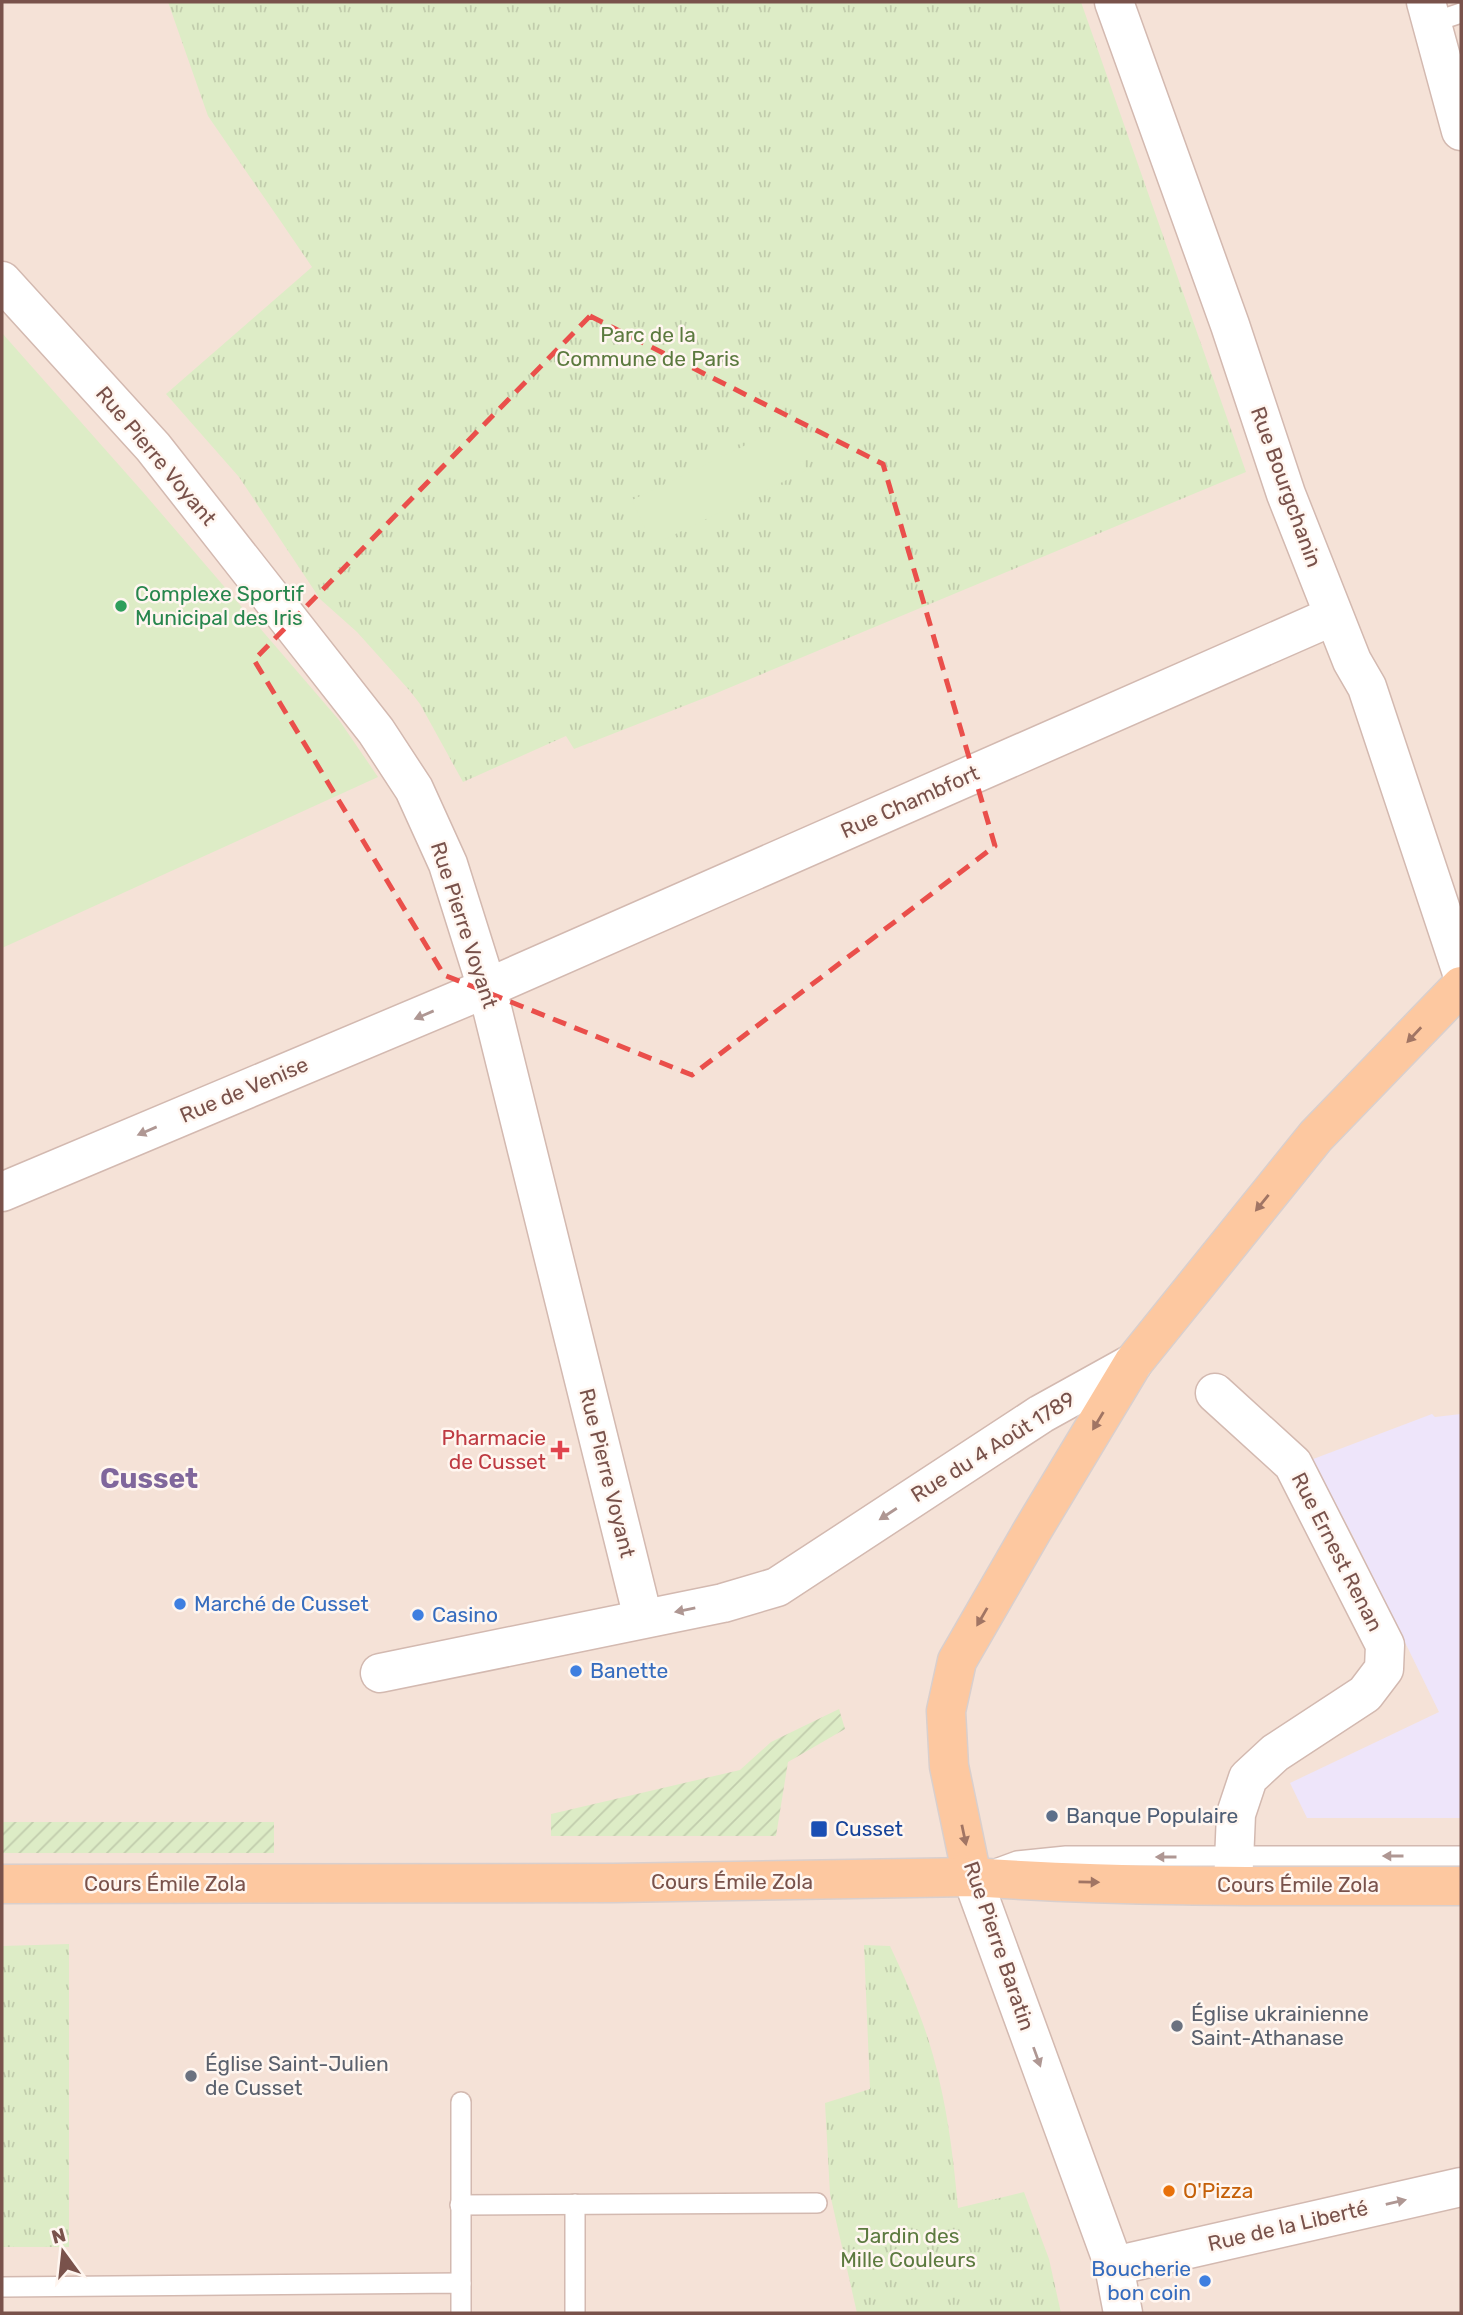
<svg xmlns="http://www.w3.org/2000/svg" width="1463" height="2315" viewBox="0 0 1463 2315" font-family="Rubik,sans-serif">
<style>
.residential{fill:#f5e2d7}
.education{fill:#eee5fa}
.grass{fill:url(#grass-tufts)}
.garden{fill:url(#garden-furrows)}
.pitch{fill:#ddecc6}
.lines{fill:none;stroke-linecap:round;stroke-linejoin:round}
.lane-casing{stroke:#d3b9b0;stroke-width:22}
.street-casing{stroke:#d3b9b0;stroke-width:41}
.primary-casing{stroke:#d9cfcd;stroke-width:41}
.lane{stroke:#fff;stroke-width:19}
.street{stroke:#fff;stroke-width:38}
.primary{stroke:#fdc8a0;stroke-width:38}
.oneway{fill:#af9793}
.oneway2{fill:#a17564}
.marked{fill:none;stroke:#ea4f4b;stroke-width:5;stroke-dasharray:14 9;stroke-linejoin:round}
.leisure-dot{fill:#2e9e5b;stroke:#fff6f0;stroke-width:2.5}
.health-dot{fill:#e0444e;stroke:#fff6f0;stroke-width:2.5}
.shop-dot{fill:#3f7fe0;stroke:#fff6f0;stroke-width:2.5}
.service-dot{fill:#5c6f8a;stroke:#fff6f0;stroke-width:2.5}
.transit-dot{fill:#1a4fb4;stroke:#fff6f0;stroke-width:2.5}
.worship-dot{fill:#6b7280;stroke:#fff6f0;stroke-width:2.5}
.food-dot{fill:#e8710a;stroke:#fff6f0;stroke-width:2.5}
.labels{text-anchor:middle;stroke-width:5;stroke-linejoin:round;paint-order:stroke}
.park-label{font-size:21px;fill:#5c7a3f;stroke:#fff6f0}
.street-label{font-size:21px;fill:#79524b;stroke:#fff6f0}
.leisure-label{font-size:21px;fill:#27864d;stroke:#fff6f0;text-anchor:start}
.health-label{font-size:21px;fill:#be3a42;stroke:#fff6f0;text-anchor:end}
.shop-label{font-size:21px;fill:#366cbe;stroke:#fff6f0;text-anchor:start}
.service-label{font-size:21px;fill:#4e5e75;stroke:#fff6f0;text-anchor:start}
.transit-label{font-size:21px;fill:#164399;stroke:#fff6f0;text-anchor:start}
.worship-label{font-size:21px;fill:#5b616d;stroke:#fff6f0;text-anchor:start}
.food-label{font-size:21px;fill:#c56008;stroke:#fff6f0;text-anchor:start}
.district-label{font-size:28px;font-weight:bold;fill:#80679c;stroke:#fff6f0}
</style>
<defs>
<pattern id="grass-tufts" width="24" height="20" patternUnits="userSpaceOnUse" patternTransform="scale(1.75)"><rect width="24" height="20" fill="#ddecc6"/><path d="M3 7l-1-3M5 7V3M7 7l1-3M15 17l-1-3M17 17v-4M19 17l1-3" fill="none" stroke="#c1ccac"/></pattern>
<pattern id="garden-furrows" width="10" height="10" patternUnits="userSpaceOnUse" patternTransform="scale(1.75)"><rect width="10" height="10" fill="#ddecc6"/><path d="M-1 1l2-2M0 10L10 0M9 11l2-2" fill="none" stroke="#c1ccac"/></pattern>
</defs>
<rect width="100%" height="100%" fill="#fdf1e9"/>
<!-- residential -->
<rect class="residential" x="2" y="2" width="1459" height="2311"/>
<!-- education -->
<polygon class="education" points="1432,1414 1435,1417 1461,1414 1461,1818 1307,1818 1290,1783 1439,1712 1356,1542 1334,1500 1308,1461"/>
<!-- grass -->
<g class="grass">
<polygon points="168,2 1081,2 1246,472 712,695 574,749 566,736 463,782 420,704 410,691 357,632 320,599 239,477 166,394 312,267 208,116"/>
<polygon points="69,1944 69,2247 2,2247 2,1946"/>
<path d="M864,1945L890,1946C910,1988 929,2033 939,2079C949,2121 954,2164 958,2208L1024,2192L1049,2259L1061,2313H857L830,2194L825,2103L870,2089Z"/>
</g>
<!-- garden -->
<g class="garden">
<polygon points="839,1709 845,1729 788,1762 776,1836 551,1836 551,1814 740,1770 771,1742"/>
<rect x="2" y="1822" width="272" height="31"/>
</g>
<!-- pitch -->
<g class="pitch">
<polygon points="2,333 142,491 339,720 378,777 2,948"/>
<polygon points="785,426 807,470 653,545 632,500"/>
</g>
<g class="lines">
<!-- lane casing -->
<g class="lane-casing">
<g id="lane">
<polyline points="1431,23 1461,13"/>
<polyline points="998,1868 1017,1861 1066,1856 1461,1856"/>
<polyline points="461,2102 461,2283"/>
<polyline points="575,2204 575,2313"/>
<polyline points="460,2205 817,2203"/>
<polyline points="2,2287 461,2283 461,2313"/>
</g>
</g>
<!-- street casing -->
<g class="street-casing">
<g id="street">
<polyline points="1114,2 1230,325 1286,494 1352,661 1367,687 1461,970"/>
<polyline points="1426,2 1461,131"/>
<polyline points="2,281 153,447 376,731 414,789 448,864 487,988 643,1618"/>
<polyline points="2,1192 487,988 1333,616"/>
<polyline points="1215,1393 1293,1464 1385,1645 1384,1669 1365,1694 1275,1753 1248,1778 1236,1814 1233,1885"/>
<polyline points="380,1673 723,1603 777,1587 1041,1414 1133,1363"/>
<polyline points="972,1877 1114,2266 1123,2313"/>
<polyline points="1114,2266 1461,2187"/>
</g>
</g>
<!-- primary casing -->
<g class="primary-casing">
<g id="primary">
<polyline points="972,1877 949,1766 946,1711 957,1661 1032,1531 1133,1363 1316,1136 1461,986"/>
<path d="M2,1884L614,1883L972,1877C1135,1888 1298,1886 1461,1886"/>
</g>
</g>
<!-- lane -->
<use href="#lane" class="lane"/>
<!-- street -->
<use href="#street" class="street"/>
<!-- primary -->
<use href="#primary" class="primary"/>
</g>
<!-- one-way arrows -->
<defs><path id="oneway-solid" d="M-6-.8H1V-3.2L6.5 0L1 3.2V.8H-6Z" transform="scale(1.75)"/></defs>
<g class="oneway">
<use href="#oneway-solid" transform="translate(424 1015) rotate(157)"/>
<use href="#oneway-solid" transform="translate(147 1131) rotate(157)"/>
<use href="#oneway-solid" transform="translate(888 1514) rotate(147)"/>
<use href="#oneway-solid" transform="translate(685 1610) rotate(169)"/>
<use href="#oneway-solid" transform="translate(1393 1856) rotate(180)"/>
<use href="#oneway-solid" transform="translate(1166 1857) rotate(-180)"/>
<use href="#oneway-solid" transform="translate(1037 2057) rotate(70)"/>
<use href="#oneway-solid" transform="translate(1396 2202) rotate(-13)"/>
</g>
<g class="oneway2">
<use href="#oneway-solid" transform="translate(1414 1035) rotate(133)"/>
<use href="#oneway-solid" transform="translate(1262 1203) rotate(129)"/>
<use href="#oneway-solid" transform="translate(1098 1421) rotate(121)"/>
<use href="#oneway-solid" transform="translate(982 1617) rotate(120)"/>
<use href="#oneway-solid" transform="translate(964 1835) rotate(78)"/>
<use href="#oneway-solid" transform="translate(1089 1882) rotate(1)"/>
</g>
<!-- marked area -->
<path class="marked" d="M590,316L883,464L995,846L692,1075L444,975L254,660Z"/>
<!-- markers -->
<circle class="leisure-dot" cx="121" cy="606" r="7"/>
<path class="health-dot" d="M556.5 1439.5h7v7h7v7h-7v7h-7v-7h-7v-7h7z"/>
<g class="shop-dot">
<circle cx="180" cy="1604" r="7"/>
<circle cx="418" cy="1615" r="7"/>
<circle cx="576" cy="1671" r="7"/>
<circle cx="1205" cy="2281" r="7"/>
</g>
<circle class="service-dot" cx="1052" cy="1816" r="7"/>
<rect class="transit-dot" x="810" y="1820" width="18" height="18" rx="3.5"/>
<g class="worship-dot">
<circle cx="1177" cy="2026" r="7"/>
<circle cx="191" cy="2076" r="7"/>
</g>
<circle class="food-dot" cx="1169" cy="2191" r="7"/>
<g class="labels">
<!-- park labels -->
<g class="park-label">
<text x="648" y="342">Parc de la<tspan x="648" dy="24">Commune de Paris</tspan></text>
<text x="908" y="2243">Jardin des<tspan x="908" dy="24">Mille Couleurs</tspan></text>
</g>
<!-- street labels -->
<g class="street-label">
<text transform="translate(156 456) rotate(50)" y="7">Rue Pierre Voyant</text>
<text transform="translate(1286 487) rotate(70)" y="7">Rue Bourgchanin</text>
<text transform="translate(910 802) rotate(-24)" y="7">Rue Chambfort</text>
<text transform="translate(464 925) rotate(72)" y="7">Rue Pierre Voyant</text>
<text transform="translate(244 1090) rotate(-23)" y="7">Rue de Venise</text>
<text transform="translate(993 1447) rotate(-32)" y="7">Rue du 4 Août 1789</text>
<text transform="translate(607 1473) rotate(76)" y="7">Rue Pierre Voyant</text>
<text transform="translate(1337 1552) rotate(63)" y="7">Rue Ernest Renan</text>
<text x="732" y="1889">Cours Émile Zola</text>
<text x="165" y="1891">Cours Émile Zola</text>
<text x="1298" y="1892">Cours Émile Zola</text>
<text transform="translate(999 1946) rotate(71)" y="7">Rue Pierre Baratin</text>
<text transform="translate(1288 2226) rotate(-13)" y="7">Rue de la Liberté</text>
</g>
<!-- leisure labels -->
<g class="leisure-label">
<text x="135" y="601">Complexe Sportif<tspan x="135" dy="24">Municipal des Iris</tspan></text>
</g>
<!-- health labels -->
<g class="health-label">
<text x="546" y="1445">Pharmacie<tspan x="546" dy="24">de Cusset</tspan></text>
</g>
<!-- shop labels -->
<g class="shop-label">
<text x="194" y="1611">Marché de Cusset</text>
<text x="432" y="1622">Casino</text>
<text x="590" y="1678">Banette</text>
<text x="1191" y="2276" text-anchor="end">Boucherie<tspan x="1191" dy="24">bon coin</tspan></text>
</g>
<!-- service labels -->
<g class="service-label">
<text x="1066" y="1823">Banque Populaire</text>
</g>
<!-- transit labels -->
<g class="transit-label">
<text x="835" y="1836">Cusset</text>
</g>
<!-- worship labels -->
<g class="worship-label">
<text x="1191" y="2021">Église ukrainienne<tspan x="1191" dy="24">Saint-Athanase</tspan></text>
<text x="205" y="2071">Église Saint-Julien<tspan x="205" dy="24">de Cusset</tspan></text>
</g>
<!-- food labels -->
<g class="food-label">
<text x="1183" y="2198">O'Pizza</text>
</g>
<!-- district labels -->
<g class="district-label">
<text x="149" y="1488">Cusset</text>
</g>
</g>
<!-- border -->
<rect width="1463" height="2315" fill="none" stroke="#79524b" stroke-width="7"/>
<!-- north arrow -->
<g transform="translate(63 2252) rotate(345)" stroke="#fff6f0" stroke-width="5" paint-order="stroke">
<path d="M0-5L12 26L0 18L-12 26Z" fill="#79524b"/>
<text y="-10" font-size="19" font-weight="bold" text-anchor="middle" fill="#79524b">N</text>
</g>
</svg>
